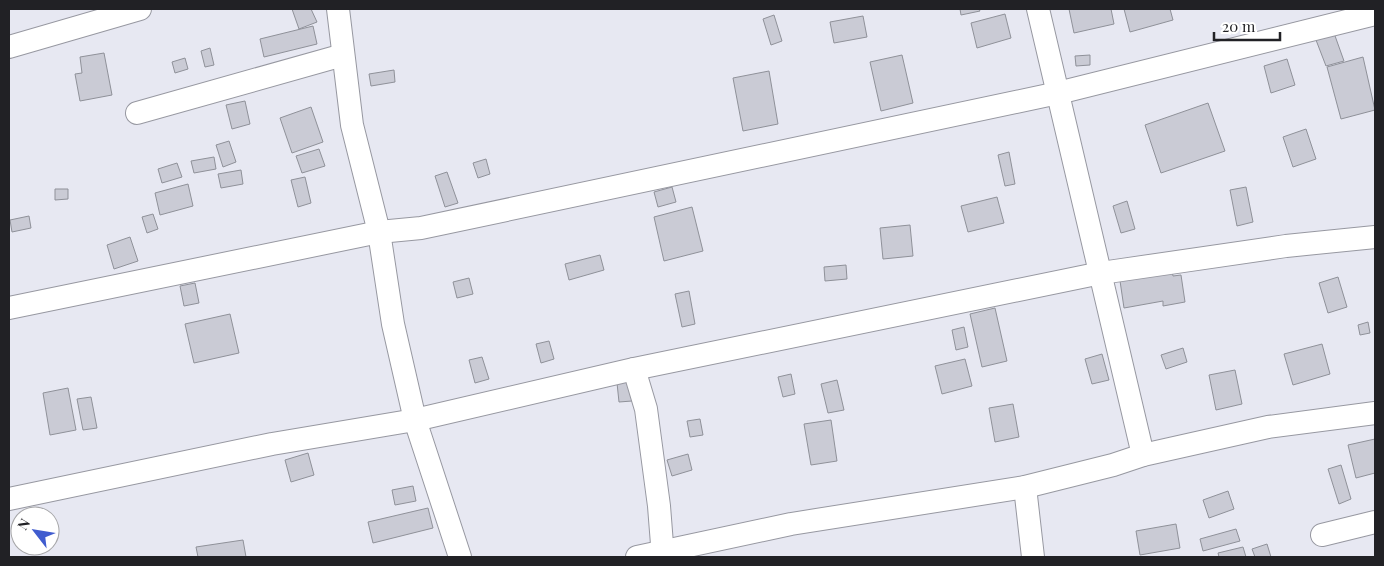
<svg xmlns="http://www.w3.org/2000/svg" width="1384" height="566" viewBox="0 0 1384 566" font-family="'Playfair Display',serif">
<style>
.building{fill:#cacbd5;stroke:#8f9199}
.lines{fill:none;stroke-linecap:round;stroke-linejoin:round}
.minor-casing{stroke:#9798a1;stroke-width:24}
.minor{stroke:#fff;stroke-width:22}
</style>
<rect width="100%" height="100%" fill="#e7e8f2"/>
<!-- building -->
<g class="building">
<polygon points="292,9 311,9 317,22 299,29"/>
<polygon points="960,9 979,9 980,11 961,15"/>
<polygon points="1069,9 1111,9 1114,24 1074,33"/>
<polygon points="1124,9 1170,9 1173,20 1130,32"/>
<polygon points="1005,14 1011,38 977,48 971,23"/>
<polygon points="774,15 782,41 771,45 763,19"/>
<polygon points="863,16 867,37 834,43 830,22"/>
<polygon points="313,26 317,44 264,57 260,39"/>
<polygon points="1334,33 1344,61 1326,66 1316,40"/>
<polygon points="210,48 214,65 205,67 201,51"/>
<polygon points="104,53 112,95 80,101 75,74 82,73 80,57"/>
<polygon points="902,55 913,103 881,111 870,62"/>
<polygon points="1090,55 1090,65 1076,66 1075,56"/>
<polygon points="1363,57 1375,110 1341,119 1327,67"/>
<polygon points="185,58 188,69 175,73 172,62"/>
<polygon points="1287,59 1295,85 1271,93 1264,66"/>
<polygon points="394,70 395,82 371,86 369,74"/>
<polygon points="769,71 778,124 743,131 733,78"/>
<polygon points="245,101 250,124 232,129 226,105"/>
<polygon points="1208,103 1225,151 1161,173 1145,125"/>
<polygon points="311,107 323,142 292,153 280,118"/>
<polygon points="1306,129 1316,159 1293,167 1283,137"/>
<polygon points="229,141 236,162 223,167 216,145"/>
<polygon points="319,149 325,166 302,173 296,156"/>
<polygon points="1009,152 1015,184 1005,186 998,155"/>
<polygon points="214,157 216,169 194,173 191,161"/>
<polygon points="486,159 490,174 478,178 473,163"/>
<polygon points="177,163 182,177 162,183 158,169"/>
<polygon points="241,170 243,184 221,188 218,174"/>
<polygon points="447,172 458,203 445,207 435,176"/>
<polygon points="305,177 311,203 298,207 291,180"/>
<polygon points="188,184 193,206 160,215 155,193"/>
<polygon points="672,187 676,202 658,207 654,192"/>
<polygon points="1246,187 1253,222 1237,226 1230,190"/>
<polygon points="55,189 68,189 68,199 55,200"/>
<polygon points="997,197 1004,223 968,232 961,206"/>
<polygon points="1127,201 1135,229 1121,233 1113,206"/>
<polygon points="692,207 703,251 664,261 654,217"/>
<polygon points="153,214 158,229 147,233 142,217"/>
<polygon points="29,216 31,228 12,232 10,220"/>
<polygon points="910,225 913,256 883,259 880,228"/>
<polygon points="130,237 138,261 114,269 107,245"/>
<polygon points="600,255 604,270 569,280 565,264"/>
<polygon points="846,265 847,279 825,281 824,267"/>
<polygon points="1171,266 1173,276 1181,275 1185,302 1163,306 1163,301 1124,308 1119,274"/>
<polygon points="1338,277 1347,307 1328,313 1319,283"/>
<polygon points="469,278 473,294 457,298 453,282"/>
<polygon points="195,283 199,303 184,306 180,286"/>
<polygon points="689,291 695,324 682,327 675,294"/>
<polygon points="995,308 1007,361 982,367 970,314"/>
<polygon points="230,314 239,353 194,363 185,324"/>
<polygon points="1368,322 1370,333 1360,335 1358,325"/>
<polygon points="964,327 968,347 956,350 952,330"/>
<polygon points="549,341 554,359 541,363 536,344"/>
<polygon points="1322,344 1330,374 1293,385 1284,354"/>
<polygon points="1183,348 1187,362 1166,369 1161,355"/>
<polygon points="1102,354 1109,380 1092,384 1085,359"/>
<polygon points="482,357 489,379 475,383 469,360"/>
<polygon points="965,359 972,386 942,394 935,366"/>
<polygon points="1235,370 1242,404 1216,410 1209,375"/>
<polygon points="791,374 795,394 783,397 778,377"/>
<polygon points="837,380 844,410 828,413 821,384"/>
<polygon points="630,381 632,401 619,402 617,383"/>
<polygon points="68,388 76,430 50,435 43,393"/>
<polygon points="91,397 97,428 83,430 77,399"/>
<polygon points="1013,404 1019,437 995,442 989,408"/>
<polygon points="700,419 703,435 690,437 687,421"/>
<polygon points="831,420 837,461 811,465 804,424"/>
<polygon points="1375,439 1375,473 1356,478 1348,445"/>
<polygon points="308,453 314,475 291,482 285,460"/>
<polygon points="688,454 692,470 672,476 667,460"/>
<polygon points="1341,465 1351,499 1339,504 1328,469"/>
<polygon points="413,486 416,501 395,505 392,490"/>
<polygon points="1228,491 1234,509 1209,518 1203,500"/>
<polygon points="428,508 433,528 373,543 368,522"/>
<polygon points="1176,524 1180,548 1140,555 1136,531"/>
<polygon points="1236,529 1240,541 1203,551 1200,539"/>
<polygon points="243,540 246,557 198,557 196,547"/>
<polygon points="1267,544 1271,557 1255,557 1252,549"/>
<polygon points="1243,547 1246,557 1219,557 1218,553"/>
</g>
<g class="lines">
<!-- minor casing -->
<g class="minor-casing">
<g id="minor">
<polyline points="338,9 352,125 379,232 393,324 415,420 460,557"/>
<polyline points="1038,9 1143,455"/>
<polyline points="9,47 140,9"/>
<polyline points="137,113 343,55"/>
<polyline points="9,308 379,232 421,228 1058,93 1375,14"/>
<polyline points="634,369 646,409 659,506 663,557"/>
<polyline points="1025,487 1033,557"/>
<polyline points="9,499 272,444 415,420 634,369 1101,273 1286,246 1375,237"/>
<polyline points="1322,535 1375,522"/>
<polyline points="637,557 791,524 1025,487 1113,465 1143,455 1268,427 1375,413"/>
</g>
</g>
<!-- minor -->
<use href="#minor" class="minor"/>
</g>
<!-- border -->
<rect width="1384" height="566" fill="none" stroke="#212125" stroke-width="20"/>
<!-- north arrow -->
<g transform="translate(35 531) rotate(301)"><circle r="24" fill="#ffffff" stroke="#a6a6a8"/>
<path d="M0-4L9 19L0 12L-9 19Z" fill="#405ccf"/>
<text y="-8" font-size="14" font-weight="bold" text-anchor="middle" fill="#212125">N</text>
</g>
<!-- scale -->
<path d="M1214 32v8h66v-8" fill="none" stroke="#212125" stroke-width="2.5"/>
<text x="1222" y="32" font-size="15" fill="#212125" stroke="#ffffff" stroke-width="4" paint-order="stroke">20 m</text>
</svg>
